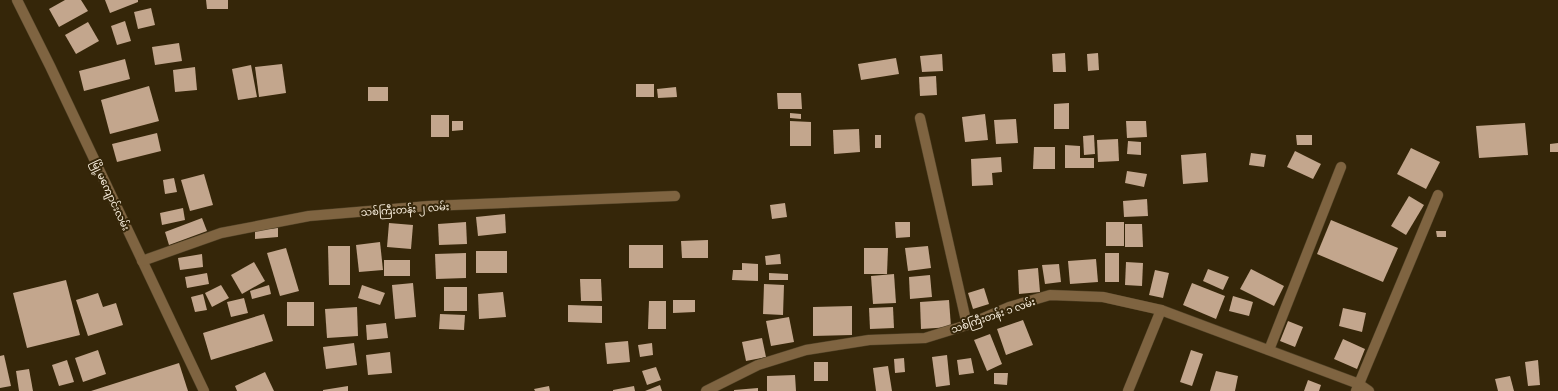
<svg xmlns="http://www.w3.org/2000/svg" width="1558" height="391" viewBox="0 0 1558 391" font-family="Raleway,'Noto Sans Myanmar',sans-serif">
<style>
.building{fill:#c3a68d}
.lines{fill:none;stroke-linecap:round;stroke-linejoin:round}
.street-casing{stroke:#514227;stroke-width:11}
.street{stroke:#7f6441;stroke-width:10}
.labels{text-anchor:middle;stroke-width:4;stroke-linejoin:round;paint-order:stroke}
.street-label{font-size:10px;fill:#fbf1e0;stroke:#352609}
</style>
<rect width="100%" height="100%" fill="#352609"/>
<!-- building -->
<g class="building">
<polygon points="65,0 81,0 88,11 59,27 49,9"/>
<polygon points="105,0 138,0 138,2 110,13"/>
<polygon points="206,0 228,0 228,9 207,9"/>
<polygon points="151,8 155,25 138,29 134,12"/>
<polygon points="125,21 131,41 117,45 111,26"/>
<polygon points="88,22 99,41 76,54 65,35"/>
<polygon points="179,43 182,61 155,65 152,47"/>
<polygon points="1065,53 1066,72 1053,72 1052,54"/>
<polygon points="1098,53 1099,70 1088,71 1087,54"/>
<polygon points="942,54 943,71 922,72 920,56"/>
<polygon points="896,58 899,74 861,80 858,64"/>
<polygon points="125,59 130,79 84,91 79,71"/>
<polygon points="282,64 286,93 259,97 255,67"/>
<polygon points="251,65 257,97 238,100 232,69"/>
<polygon points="195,67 197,90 175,92 173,70"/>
<polygon points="936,76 937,95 920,96 919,77"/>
<rect x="636" y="84" width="18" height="13"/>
<polygon points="149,86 159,121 110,134 101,100"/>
<rect x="368" y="87" width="20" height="14"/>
<polygon points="676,87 677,97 658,98 657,89"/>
<polygon points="777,93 801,93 802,109 778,109"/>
<polygon points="1069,103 1069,129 1054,129 1054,104"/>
<polygon points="790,113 801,114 801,119 790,118"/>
<polygon points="985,114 988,140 965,142 962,117"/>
<rect x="431" y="115" width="18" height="22"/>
<polygon points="1016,119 1018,143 996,144 994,120"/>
<polygon points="452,121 463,121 463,130 452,131"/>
<polygon points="790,121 811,122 811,146 790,146"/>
<polygon points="1126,121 1146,121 1147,137 1127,138"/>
<polygon points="1525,123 1528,155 1479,158 1476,126"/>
<polygon points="859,129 860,152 834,154 833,130"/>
<polygon points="157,133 161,151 117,162 112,144"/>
<rect x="875" y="135" width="6" height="13"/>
<polygon points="1094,135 1095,154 1084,155 1083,136"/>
<polygon points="1296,135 1312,135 1312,145 1297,145"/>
<polygon points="1118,139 1119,161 1098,162 1097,140"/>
<polygon points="1128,141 1141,142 1141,155 1127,154"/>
<polygon points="1558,143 1558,152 1550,152 1550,144"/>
<polygon points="1065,145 1080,146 1080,158 1094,158 1094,168 1065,168"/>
<polygon points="1034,147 1055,147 1055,169 1033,169"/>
<polygon points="1411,148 1440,162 1426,189 1397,174"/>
<polygon points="1295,151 1321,164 1313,179 1287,167"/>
<polygon points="1206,153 1208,182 1183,184 1181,155"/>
<polygon points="1251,153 1266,155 1264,167 1249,165"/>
<polygon points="1001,157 1002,172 992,173 993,185 972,186 971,159"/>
<polygon points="1127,171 1147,174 1144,187 1125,183"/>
<polygon points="204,174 213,205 190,211 181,180"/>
<polygon points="174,178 177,192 165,194 163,180"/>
<polygon points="1409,196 1424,205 1406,235 1391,226"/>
<polygon points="1147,199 1148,216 1124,217 1123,201"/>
<polygon points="785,203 787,217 772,219 770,205"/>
<polygon points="183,208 185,220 162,225 160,213"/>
<polygon points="505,214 506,233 478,236 476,217"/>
<polygon points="202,218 207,231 169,245 165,232"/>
<polygon points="1331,220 1398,248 1383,282 1317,254"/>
<polygon points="466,222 467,244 439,245 438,224"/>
<polygon points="895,222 910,222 910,237 896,238"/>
<rect x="1106" y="222" width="18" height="24"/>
<polygon points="389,223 413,225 411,249 387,247"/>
<polygon points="1125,224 1142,224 1143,247 1125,247"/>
<polygon points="278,228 278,237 255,239 255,230"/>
<polygon points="1436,231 1446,231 1446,237 1437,237"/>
<polygon points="708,240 708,258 682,258 681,241"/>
<polygon points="380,242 383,270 359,272 356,245"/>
<rect x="629" y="245" width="34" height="23"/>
<polygon points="328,246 350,246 350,285 329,285"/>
<polygon points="928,246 931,268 908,271 905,248"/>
<polygon points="286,248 299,291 280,296 267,253"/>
<polygon points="864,248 888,248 887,274 864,274"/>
<rect x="476" y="251" width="31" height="22"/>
<polygon points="466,253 466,278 436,279 435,254"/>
<rect x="1105" y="253" width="14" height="29"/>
<polygon points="202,254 203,267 180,270 178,258"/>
<polygon points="780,254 781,264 766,265 765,256"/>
<polygon points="1096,259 1098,282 1070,284 1068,261"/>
<rect x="384" y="260" width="26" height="16"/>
<polygon points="254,262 265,281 242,294 231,275"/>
<polygon points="1126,262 1143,263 1142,286 1125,285"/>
<polygon points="742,263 758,264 758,281 732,280 733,270 742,270"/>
<polygon points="1059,264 1061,282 1045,284 1042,265"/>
<polygon points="1038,268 1040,292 1019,294 1018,270"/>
<polygon points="1208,269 1229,277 1223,290 1203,281"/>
<polygon points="1251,269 1284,286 1274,306 1240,289"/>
<polygon points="1155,270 1169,273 1163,298 1149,295"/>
<polygon points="207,273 209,284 187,288 185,277"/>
<polygon points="769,273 788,274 788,280 769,280"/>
<polygon points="894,274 896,303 873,304 871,276"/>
<polygon points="930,275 932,297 910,299 909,277"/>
<polygon points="580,279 601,279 602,301 581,301"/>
<polygon points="66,280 80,335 27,348 13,293"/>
<polygon points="413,283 416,317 395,319 392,285"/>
<polygon points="1192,283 1225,296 1216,319 1183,305"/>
<polygon points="764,284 784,285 783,315 763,314"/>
<polygon points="221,285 229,298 212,307 205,293"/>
<polygon points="269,285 271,294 252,299 250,291"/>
<polygon points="362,285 385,293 380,305 358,298"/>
<rect x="444" y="287" width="23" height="24"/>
<polygon points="984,288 989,304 973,309 968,293"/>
<polygon points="503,292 506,317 479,319 478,294"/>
<polygon points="98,293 103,307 116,303 123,325 88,336 76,300"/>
<polygon points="203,294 207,310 195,312 191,297"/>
<polygon points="1233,296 1253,302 1249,316 1229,311"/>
<polygon points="244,298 248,313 231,317 227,302"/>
<polygon points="673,300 695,300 695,312 673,313"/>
<polygon points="949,300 951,327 921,329 920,302"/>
<polygon points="649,301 666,301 666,329 648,329"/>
<rect x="287" y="302" width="27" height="24"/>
<polygon points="568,305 602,306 602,323 568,322"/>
<polygon points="852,306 852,335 813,336 813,307"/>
<polygon points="357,307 358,336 327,338 325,309"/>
<polygon points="893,307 894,328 870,329 869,308"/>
<polygon points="1343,308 1366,313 1362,332 1339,326"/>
<polygon points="264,314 273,341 211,360 203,333"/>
<polygon points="440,314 465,315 464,330 439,329"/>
<polygon points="789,317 794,342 771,346 766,321"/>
<polygon points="1023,320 1033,345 1006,355 997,329"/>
<polygon points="1288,321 1303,327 1295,347 1280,341"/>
<polygon points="386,323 388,338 367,340 366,325"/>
<polygon points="990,334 1002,364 987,371 974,340"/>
<polygon points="762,338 766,357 746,361 742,342"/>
<polygon points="1343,339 1365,349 1357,369 1334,359"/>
<polygon points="628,341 630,362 607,364 605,343"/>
<polygon points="354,343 357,365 326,369 323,347"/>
<polygon points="652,343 653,355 640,357 638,345"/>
<polygon points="98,350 106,374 83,382 75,358"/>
<polygon points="1191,350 1203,354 1192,386 1180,382"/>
<polygon points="390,352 392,373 368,375 366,355"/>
<polygon points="4,355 11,386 0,388 0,356"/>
<polygon points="947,355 950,385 936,387 932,357"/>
<polygon points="904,358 905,372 895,373 894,359"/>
<polygon points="971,358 974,373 959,375 957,360"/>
<polygon points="67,360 74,382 59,386 52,365"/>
<polygon points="1538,360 1540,385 1528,386 1525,362"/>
<rect x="814" y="362" width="14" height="19"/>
<polygon points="179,363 188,391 91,391"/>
<polygon points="888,366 892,391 876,391 873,368"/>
<polygon points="656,367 661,380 647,385 642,371"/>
<polygon points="29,369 33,391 19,391 16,371"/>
<polygon points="1216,371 1238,376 1235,391 1210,391"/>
<polygon points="265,372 274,391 237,391 235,386"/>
<polygon points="994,373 1008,373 1007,385 994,384"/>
<polygon points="795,375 796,391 767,391 767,376"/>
<polygon points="1510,376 1514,391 1498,391 1495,379"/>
<polygon points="1308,380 1321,385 1319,391 1304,391"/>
<polygon points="660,385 662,391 645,391"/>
<polygon points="348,386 348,391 323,391 323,390"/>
<polygon points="549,386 550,391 535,391 534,389"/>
<polygon points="634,386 635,391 613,391 613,390"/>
<polygon points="758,388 758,391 734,391 734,390"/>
</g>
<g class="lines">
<!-- street casing -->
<g class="street-casing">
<g id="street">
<polyline points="17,0 50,66 204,391"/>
<polyline points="920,118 967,325"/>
<polyline points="142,261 221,233 309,216 429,206 675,196"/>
<polyline points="1269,350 1341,167"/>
<polyline points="706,391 758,365 806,350 869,340 925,338 967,325 1009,307 1050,295 1103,297 1161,310 1359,384 1369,391"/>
<polyline points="1128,391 1161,310"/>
<polyline points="1356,391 1438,195"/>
</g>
</g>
<!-- street -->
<use href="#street" class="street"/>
</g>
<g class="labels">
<!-- street labels -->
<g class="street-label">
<text transform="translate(111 195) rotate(65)" y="4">မြို့မကျောင်းလမ်း</text>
<text transform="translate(405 209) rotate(-4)" y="4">သစ်ကြီးတန်း ၂ လမ်း</text>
<text transform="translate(993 315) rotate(-19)" y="4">သစ်ကြီးတန်း ၁ လမ်း</text>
</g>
</g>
</svg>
